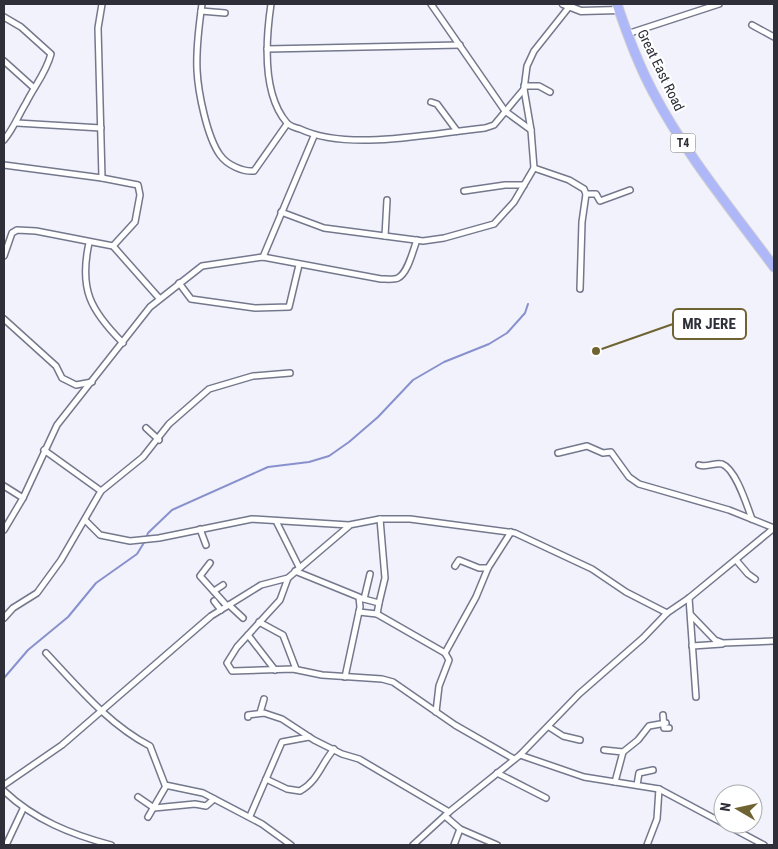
<svg xmlns="http://www.w3.org/2000/svg" width="778" height="849" viewBox="0 0 778 849" font-family="'Roboto Condensed',sans-serif">
<style>
.lines{fill:none;stroke-linecap:round;stroke-linejoin:round}
.stream{stroke:#8891cd;stroke-width:2}
.minor-casing{stroke:#74788c;stroke-width:8}
.tertiary-casing{stroke:#74788c;stroke-width:9}
.trunk-casing{stroke:#d1d1d3;stroke-width:11}
.minor{stroke:#fff;stroke-width:5}
.tertiary{stroke:#fff;stroke-width:6}
.trunk{stroke:#aeb7f8;stroke-width:9}
.labels{text-anchor:middle;stroke-width:4.5;stroke-linejoin:round;paint-order:stroke}
.shield{fill:#fff;stroke:#6d6d74;stroke-width:1}
.shield-label{font-size:12px;font-weight:bold;fill:#2e2f38}
.street-label{font-size:14px;fill:#2e2f38;stroke:#fff}
.leader{fill:none;stroke:#6f6431;stroke-width:2}
.callout-dot{fill:#6f6431;stroke:#fff;stroke-width:2}
.callout{fill:#fff;stroke:#6f6431;stroke-width:2}
.callout-label{font-size:15px;text-anchor:middle;font-weight:bold;fill:#2e2f38}
</style>
<rect width="100%" height="100%" fill="#f1f2fc"/>
<g class="lines">
<!-- stream -->
<polyline class="stream" points="4,678 28,650 68,617 96,583 137,554 145,541 148,533 172,510 268,467 309,462 329,456 349,442 378,417 413,380 444,362 489,344 507,333 525,313 528,304"/>
<!-- minor casing -->
<g class="minor-casing">
<g id="minor">
<path d="M202,4C199,25 196,48 197,70C198,92 207,137 220,155C227,165 243,172 254,171L287,124"/>
<path d="M271,4C266,38 262,94 287,123C290,126 296,128 300,129C349,152 432,133 485,128L494,125L524,89"/>
<polyline points="431,4 505,111 531,130"/>
<polyline points="201,11 225,13"/>
<path d="M4,17L21,27L51,54C46,73 35,85 26,103C18,116 14,128 4,140"/>
<polyline points="752,25 774,37"/>
<polyline points="627,34 719,4"/>
<polyline points="267,49 460,45"/>
<polyline points="4,61 34,88"/>
<polyline points="524,86 539,86 550,92"/>
<polyline points="431,102 437,104 457,131"/>
<polyline points="17,123 101,128"/>
<polyline points="4,165 102,178 138,185 140,195 135,222 113,246"/>
<polyline points="534,168 569,180 584,189 586,194 582,222 580,289"/>
<polyline points="102,178 98,28 102,4"/>
<polyline points="464,191 505,185 524,185"/>
<polyline points="586,194 596,194 600,201 630,190"/>
<polyline points="281,212 324,228 423,241 444,238 494,224 514,202 534,168 531,130 524,89 527,66 534,51 569,7"/>
<polyline points="385,236 387,200"/>
<path d="M89,243C79,289 90,310 123,343"/>
<polyline points="4,256 12,233 17,230 36,231 113,246 159,298"/>
<polyline points="263,257 314,136"/>
<polyline points="179,283 191,299 255,308 289,307 299,265"/>
<polyline points="4,319 56,366 62,378 76,385 92,382"/>
<polyline points="146,428 159,440"/>
<polyline points="44,450 101,491"/>
<polyline points="558,453 587,446 603,453 611,452 629,477 639,484 729,510 774,528"/>
<path d="M699,465C707,468 715,462 722,464C736,469 747,506 752,519"/>
<polyline points="4,486 23,498"/>
<polyline points="86,521 100,535 130,541 159,538 252,519 349,525 380,519 410,519 515,533 592,569 626,592 667,613"/>
<polyline points="276,521 299,567"/>
<polyline points="200,529 206,545"/>
<path d="M4,530L23,498L57,425L150,307L202,266L263,257L381,279C386,279 394,280 398,278C408,273 413,250 417,240"/>
<polyline points="736,560 748,574 755,579"/>
<polyline points="210,563 200,576 227,606"/>
<polyline points="455,566 459,560 479,568 488,568 511,532"/>
<polyline points="295,571 359,597 360,607 345,677"/>
<polyline points="288,578 280,600 237,647 227,663 232,671 293,669 322,675 382,679 393,682 455,725 514,759"/>
<polyline points="214,591 223,585"/>
<polyline points="689,598 696,697"/>
<polyline points="364,599 370,574"/>
<polyline points="214,601 221,610"/>
<polyline points="379,603 385,578 380,519"/>
<polyline points="229,605 243,618"/>
<polyline points="359,612 377,614 379,603 360,598"/>
<polyline points="377,614 445,653"/>
<polyline points="691,615 715,640 723,643 774,641"/>
<polyline points="4,618 13,608 37,593 61,560 101,491 143,457 169,424 209,389 253,376 290,373"/>
<polyline points="259,622 283,635 296,669"/>
<polyline points="248,635 275,670"/>
<polyline points="692,646 722,644"/>
<path d="M46,653C78,687 108,724 150,746L165,785L203,793L262,824L291,845"/>
<polyline points="436,712 439,686 449,660 445,653 476,597 488,568"/>
<polyline points="260,713 264,699"/>
<polyline points="663,715 664,728 669,728"/>
<polyline points="248,717 248,715 264,713 282,719 314,740 342,754 359,759 449,812"/>
<polyline points="549,727 563,736 580,740"/>
<polyline points="604,750 623,752 615,782"/>
<polyline points="623,752 638,740 649,726 666,723"/>
<polyline points="520,755 584,777 659,789 764,845"/>
<polyline points="497,773 546,798"/>
<path d="M266,779L287,789L300,791C318,781 321,764 334,749"/>
<polyline points="4,785 62,745 211,616 261,585 288,578 349,526"/>
<polyline points="637,785 639,773 653,770"/>
<path d="M4,791C35,820 70,834 111,845"/>
<polyline points="138,797 154,808 195,804 206,806 214,799"/>
<polyline points="250,816 282,742 309,737"/>
<polyline points="445,816 460,829 497,845"/>
<polyline points="148,817 166,786"/>
<polyline points="6,845 23,809"/>
<polyline points="413,845 449,812 520,755 579,694 643,638 667,613 689,598 774,528"/>
<polyline points="454,845 460,829"/>
<polyline points="647,845 657,819 659,789"/>
</g>
</g>
<!-- tertiary casing -->
<g class="tertiary-casing">
<polyline id="tertiary" points="563,4 581,11 619,10"/>
</g>
<!-- trunk casing -->
<g class="trunk-casing">
<path id="trunk" d="M617,4C627,34 638,64 653,92C686,155 732,210 774,267"/>
</g>
<!-- minor -->
<use href="#minor" class="minor"/>
<!-- tertiary -->
<use href="#tertiary" class="tertiary"/>
<!-- trunk -->
<use href="#trunk" class="trunk"/>
</g>
<g class="labels">
<!-- shield labels -->
<rect class="shield" x="670.5" y="133.5" width="25" height="19" rx="4"/>
<g class="shield-label">
<text x="683" y="147">T4</text>
</g>
<!-- street labels -->
<g class="street-label">
<text transform="translate(661 70) rotate(64)" y="5">Great East Road</text>
</g>
</g>
<!-- callouts -->
<path class="leader" d="M596 351L673 324"/>
<circle class="callout-dot" cx="596" cy="351" r="5"/>
<rect class="callout" x="673" y="309" width="73" height="30" rx="5"/>
<g class="callout-label">
<text x="709" y="329">MR JERE</text>
</g>
<!-- border -->
<rect width="778" height="849" fill="none" stroke="#2e2f38" stroke-width="10"/>
<!-- north arrow -->
<g transform="translate(738 809) rotate(279)"><circle r="24" fill="#ffffff" stroke="#abacaf"/>
<path d="M0-4L9 19L0 12L-9 19Z" fill="#6f6431"/>
<text y="-8" font-size="14" font-weight="bold" text-anchor="middle" fill="#2e2f38">N</text>
</g>
</svg>
